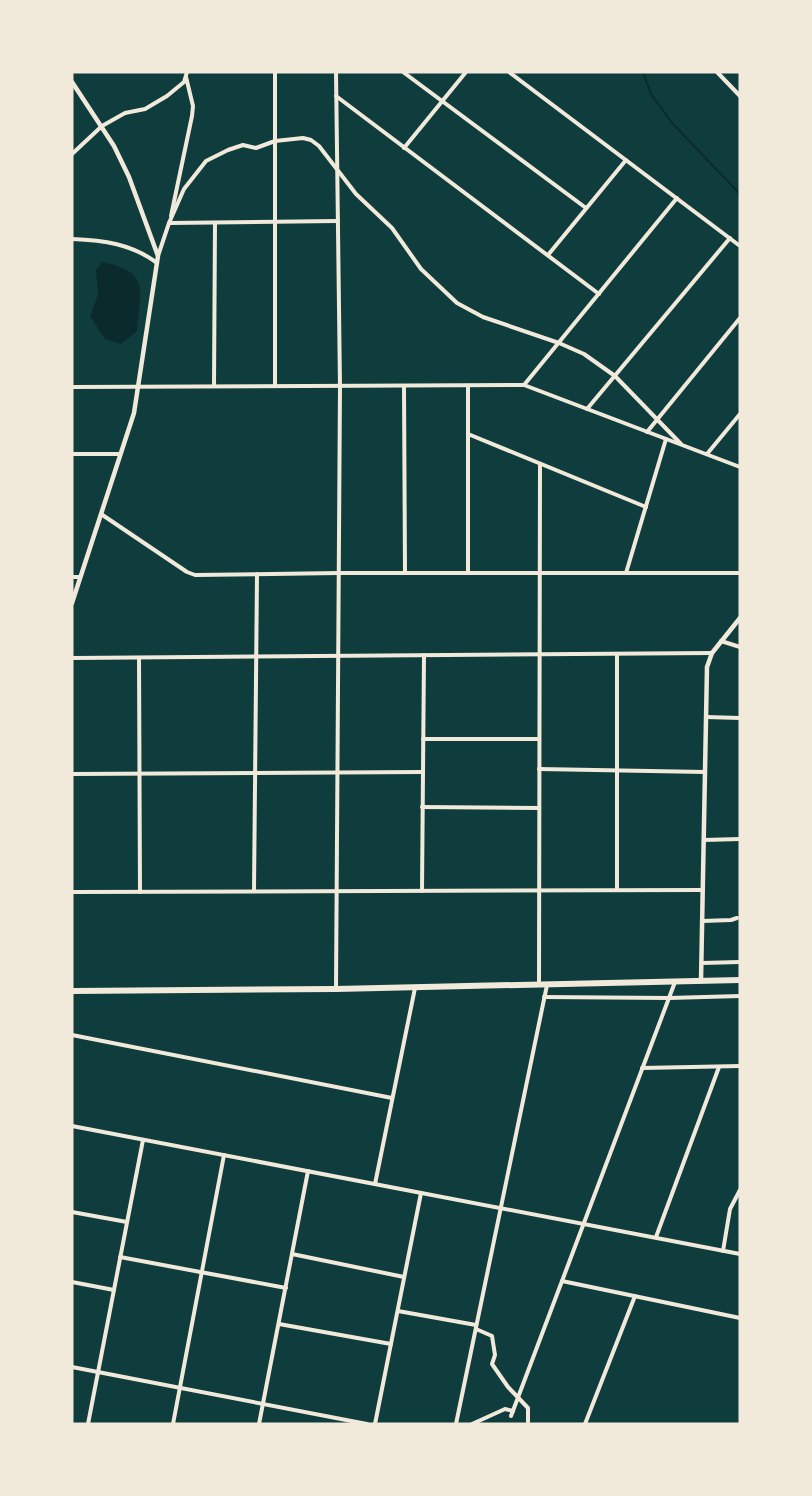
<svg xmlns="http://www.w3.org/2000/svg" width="812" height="1496" viewBox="0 0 812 1496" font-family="Barlow,sans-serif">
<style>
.water{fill:#0a2a2b}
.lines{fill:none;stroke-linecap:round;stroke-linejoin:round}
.stream{stroke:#0a2a2b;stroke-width:2}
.minor{stroke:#f1e9da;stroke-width:4}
.tertiary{stroke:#f1e9da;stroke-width:4.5}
.trunk{stroke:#f1e9da;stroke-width:6}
</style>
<rect width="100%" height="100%" fill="#0f3d3e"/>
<!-- water -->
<path class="water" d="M102,262C152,272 140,291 137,331L121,344L105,339L90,316L98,295L96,270Z"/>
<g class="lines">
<!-- stream -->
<polyline class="stream" points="643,72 651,94 673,124 740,194"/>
<!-- minor -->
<g class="minor">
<polyline points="275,72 275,386"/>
<polyline points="336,72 340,386 336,989"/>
<polyline points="403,72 586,208"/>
<polyline points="509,72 740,246"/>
<polyline points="717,72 740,96"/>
<polyline points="336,96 599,294"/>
<polyline points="404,148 466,72"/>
<polyline points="72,154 102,126 125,113 145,109 167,96 184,82 187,72"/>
<polyline points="171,216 192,116 193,106 186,77"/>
<polyline points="169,223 184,189 206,161 228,150 243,145 256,148 275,141 303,138 311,140 319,146 356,194 392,228 421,269 457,303 483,317 559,343 584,354 615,376 681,444"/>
<path d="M72,239C103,240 132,244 157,263"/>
<polyline points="548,255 626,160"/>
<polyline points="158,256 169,223 338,221"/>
<polyline points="524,385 677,198"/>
<polyline points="214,386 215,223"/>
<polyline points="404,386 405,573"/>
<polyline points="468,386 468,573"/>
<polyline points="72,387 524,385 740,467"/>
<polyline points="587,409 730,238"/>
<polyline points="647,432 740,318"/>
<polyline points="468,434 646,507"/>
<polyline points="72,454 120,454"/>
<polyline points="707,454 740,414"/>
<polyline points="101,514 187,572 195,575 339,573 740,573"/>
<polyline points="626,573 666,439"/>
<polyline points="72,577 80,577"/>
<polyline points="721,641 740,647"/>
<polyline points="72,658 712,653"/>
<polyline points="139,658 140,892"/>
<polyline points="706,717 740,718"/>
<polyline points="423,739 539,739"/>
<polyline points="539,769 705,772"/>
<polyline points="72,774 423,772"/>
<polyline points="422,807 539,808"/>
<polyline points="704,840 740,839"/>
<polyline points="617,890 617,654"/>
<polyline points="254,891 257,574"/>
<polyline points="422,891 424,655"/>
<polyline points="72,892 703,890"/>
<polyline points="702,921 731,920 737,918"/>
<polyline points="702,963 740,962"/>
<polyline points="539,985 540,464"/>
<polyline points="544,997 669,998 740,996"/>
<polyline points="72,1035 392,1098"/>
<polyline points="642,1068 740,1066"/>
<polyline points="72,1126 740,1254"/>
<polyline points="375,1184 415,988"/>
<polyline points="72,1212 127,1222"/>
<polyline points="656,1237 719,1067"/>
<polyline points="723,1251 730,1209 740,1190"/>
<polyline points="292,1254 404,1277"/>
<polyline points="120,1257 286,1288"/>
<polyline points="562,1281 740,1318"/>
<polyline points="72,1282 114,1290"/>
<polyline points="398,1311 476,1325"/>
<polyline points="279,1324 391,1344"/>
<polyline points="476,1329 492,1336 495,1355 492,1364 508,1387 528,1408 528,1422"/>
<polyline points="72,1367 367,1424"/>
<polyline points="511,1416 675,982"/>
<polyline points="88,1424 143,1140"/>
<polyline points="173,1424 224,1155"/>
<polyline points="259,1424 308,1171"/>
<polyline points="375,1424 421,1193"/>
<polyline points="456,1424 547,985"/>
<polyline points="472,1424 505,1409 513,1411"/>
<polyline points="585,1424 635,1296"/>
</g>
<!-- tertiary -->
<g class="tertiary">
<polyline points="72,82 114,146 129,177 158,256 134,413 72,603"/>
<polyline points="701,981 707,667 712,653 740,618"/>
</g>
<!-- trunk -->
<polyline class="trunk" points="72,991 336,989 740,980"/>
</g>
<!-- border -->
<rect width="812" height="1496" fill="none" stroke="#f1e9da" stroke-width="147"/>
</svg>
